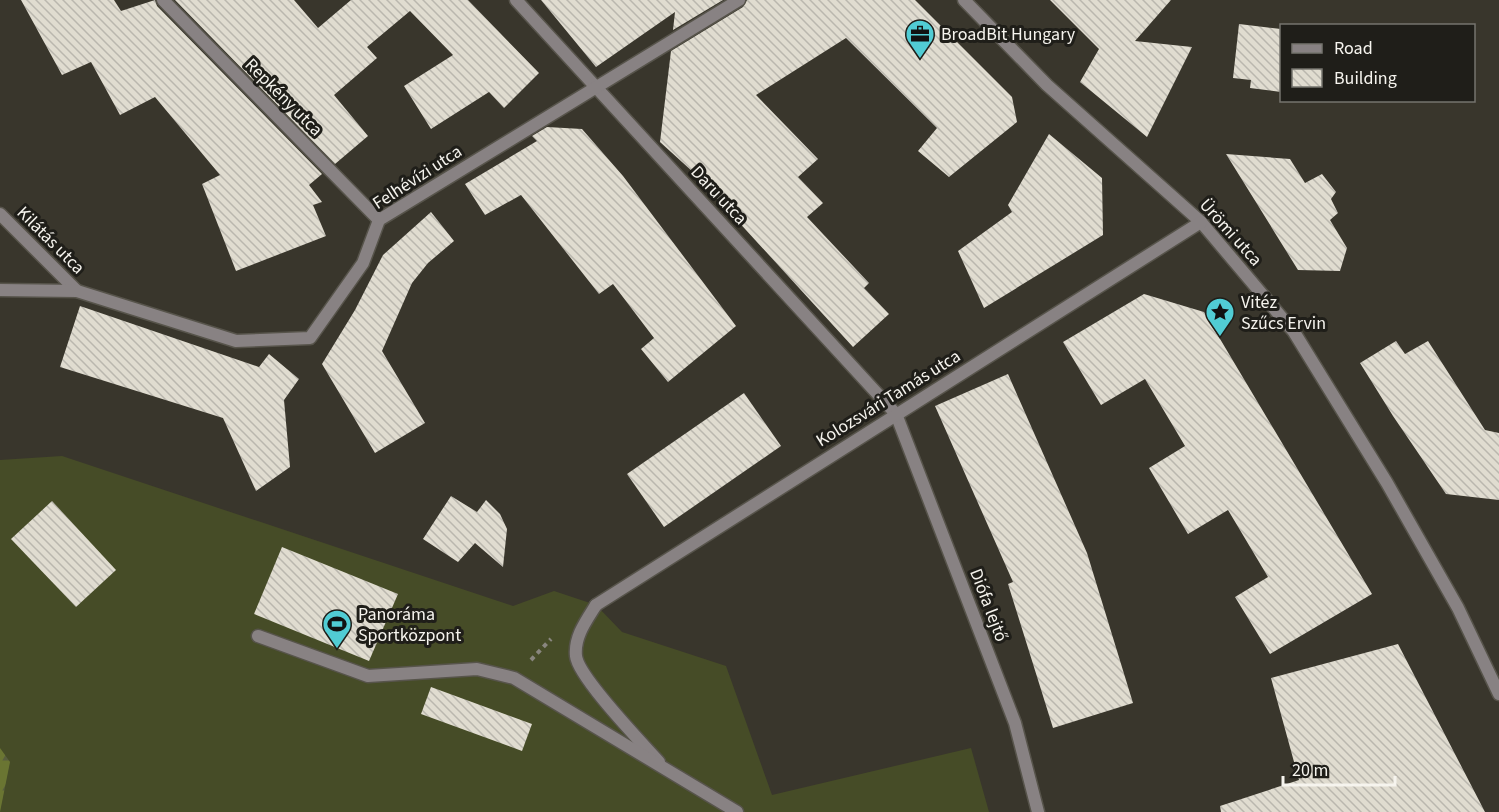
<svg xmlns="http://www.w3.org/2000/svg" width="1499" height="812" viewBox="0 0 1499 812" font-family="'Source Sans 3',sans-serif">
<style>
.grass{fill:#464c27}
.forest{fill:url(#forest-firs)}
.building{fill:url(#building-back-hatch)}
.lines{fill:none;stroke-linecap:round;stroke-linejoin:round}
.service-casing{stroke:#57544b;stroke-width:15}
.minor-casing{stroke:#57544b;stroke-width:15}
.path{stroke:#89867e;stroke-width:4;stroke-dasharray:4.5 4.5;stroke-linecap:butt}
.service{stroke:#888283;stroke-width:12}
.minor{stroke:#888283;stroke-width:12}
.labels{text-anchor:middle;stroke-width:6;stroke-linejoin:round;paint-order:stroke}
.poi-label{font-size:18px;fill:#f6f4ee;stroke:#1f1e19;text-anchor:start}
.street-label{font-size:18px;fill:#f6f4ee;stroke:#1f1e19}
</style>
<defs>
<pattern id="forest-firs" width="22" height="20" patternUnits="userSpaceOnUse" patternTransform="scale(1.5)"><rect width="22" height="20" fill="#6a7532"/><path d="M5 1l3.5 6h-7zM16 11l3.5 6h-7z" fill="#585d3e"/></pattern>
<pattern id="building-back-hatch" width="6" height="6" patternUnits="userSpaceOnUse" patternTransform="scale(1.5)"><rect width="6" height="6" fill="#e0dcd0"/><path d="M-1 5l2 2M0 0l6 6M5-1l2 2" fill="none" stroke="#bab7ae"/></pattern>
</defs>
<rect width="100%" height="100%" fill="#39362c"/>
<!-- grass -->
<polygon class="grass" points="62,456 513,606 554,591 596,605 622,632 726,666 772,795 971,748 989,812 0,812 0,460"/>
<!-- forest -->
<polygon class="forest" points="0,748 10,762 0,812"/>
<!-- building -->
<g class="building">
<polygon points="21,0 114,0 121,11 155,0 157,6 322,174 309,185 322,202 313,205 326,236 236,271 202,184 220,175 155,97 120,115 91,62 62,75"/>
<polygon points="175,0 294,0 318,28 351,0 468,0 539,73 504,108 489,92 431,129 404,86 453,55 410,11 367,47 377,58 334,95 368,136 335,164"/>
<polygon points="541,0 723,0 673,30 675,12 596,67"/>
<polygon points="747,0 915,0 1012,97 1017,122 949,177 918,151 937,128 846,38 756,95 818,159 798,177 823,203 807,217 869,283 864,288 889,314 853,347 693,172 660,142 671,51 743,7"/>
<polygon points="1050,0 1171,0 1135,41 1192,47 1147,137 1080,82 1099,49"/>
<polygon points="1239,24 1281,29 1281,92 1250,88 1251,80 1233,78"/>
<polygon points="547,127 582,129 623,176 736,326 668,382 641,349 654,338 613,284 599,294 521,195 485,215 465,184 537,141 532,136"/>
<polygon points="1049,134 1102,178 1103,235 984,308 958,251 1012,212 1008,205"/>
<polygon points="1226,154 1290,159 1305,183 1322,174 1336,192 1331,199 1338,213 1330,220 1347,248 1340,271 1298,270"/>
<polygon points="431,212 454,241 428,263 412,283 382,351 425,423 375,453 322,364 355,310 383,255"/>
<polygon points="1144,294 1204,312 1372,594 1270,654 1235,597 1268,577 1228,510 1188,534 1149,468 1185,446 1145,379 1101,405 1063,342"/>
<polygon points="80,306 259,367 269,354 299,379 284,400 290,467 256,491 223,418 60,367"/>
<polygon points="1396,341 1405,354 1428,341 1485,430 1499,433 1499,500 1446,494 1393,416 1360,363"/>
<polygon points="1008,374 1087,553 1133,703 1053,728 1008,584 1013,582 935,406"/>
<polygon points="744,393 781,446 664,527 627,474"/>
<polygon points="451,496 477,512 486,500 500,514 507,529 503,567 475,543 458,562 423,539"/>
<polygon points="52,501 116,570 76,607 11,539"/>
<polygon points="282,547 398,594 369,661 254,614"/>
<polygon points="1398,644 1485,812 1221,812 1220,806 1299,780 1271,678"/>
<polygon points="431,687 532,724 522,751 421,714"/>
</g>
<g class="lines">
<!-- service casing -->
<g class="service-casing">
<g id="service">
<path d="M596,605C586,621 574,637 576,656C578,677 642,743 659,762"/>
<polyline points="258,636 368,676 477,669 514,678 737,812"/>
</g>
</g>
<!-- minor casing -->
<g class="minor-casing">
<g id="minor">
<polyline points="163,0 379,220"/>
<polyline points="516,0 896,414 1015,723 1038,812"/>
<polyline points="964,0 1047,85 1201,222 1294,332 1387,483 1458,608 1499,694"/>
<polyline points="0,214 77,291"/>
<polyline points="0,290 77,291 236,341 310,338 363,263 379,220 739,0"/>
<polyline points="596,605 1201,222"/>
</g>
</g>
<!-- path -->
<polyline class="path" points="531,660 551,639"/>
<!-- service -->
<use href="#service" class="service"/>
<!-- minor -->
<use href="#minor" class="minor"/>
</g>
<!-- icons -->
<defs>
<g id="office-pin" transform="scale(1.5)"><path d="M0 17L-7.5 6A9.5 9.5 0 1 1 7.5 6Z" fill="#51ccd4" stroke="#1f1e19"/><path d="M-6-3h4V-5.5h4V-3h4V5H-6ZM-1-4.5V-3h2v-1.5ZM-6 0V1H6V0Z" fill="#111"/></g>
<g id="sight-pin" transform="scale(1.5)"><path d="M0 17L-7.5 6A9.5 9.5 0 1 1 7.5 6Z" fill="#51ccd4" stroke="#1f1e19"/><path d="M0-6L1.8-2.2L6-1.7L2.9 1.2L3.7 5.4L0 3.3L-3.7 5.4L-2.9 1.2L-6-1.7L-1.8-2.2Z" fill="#111"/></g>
<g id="stadium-pin" transform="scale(1.5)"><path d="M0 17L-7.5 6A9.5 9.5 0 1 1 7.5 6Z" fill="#51ccd4" stroke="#1f1e19"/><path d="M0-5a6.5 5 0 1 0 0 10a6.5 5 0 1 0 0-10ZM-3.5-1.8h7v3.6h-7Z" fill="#111"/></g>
</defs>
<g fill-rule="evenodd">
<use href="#office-pin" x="920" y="34"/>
<use href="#sight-pin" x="1220" y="312"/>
<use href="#stadium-pin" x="337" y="624"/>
</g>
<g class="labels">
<!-- poi labels -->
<g class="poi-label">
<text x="941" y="40">BroadBit Hungary</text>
<text x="1241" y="308">Vitéz<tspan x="1241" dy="21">Szűcs Ervin</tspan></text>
<text x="358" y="620">Panoráma<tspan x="358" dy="21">Sportközpont</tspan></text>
</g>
<!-- street labels -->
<g class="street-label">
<text transform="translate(284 97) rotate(45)" y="6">Repkény utca</text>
<text transform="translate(417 177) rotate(-33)" y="6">Felhévízi utca</text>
<text transform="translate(719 195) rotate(47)" y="6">Daru utca</text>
<text transform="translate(1231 232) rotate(48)" y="6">Ürömi utca</text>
<text transform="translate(51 240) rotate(45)" y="6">Kilátás utca</text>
<text transform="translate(888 398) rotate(-32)" y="6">Kolozsvári Tamás utca</text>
<text transform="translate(989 605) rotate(69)" y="6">Diófa lejtő</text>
</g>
</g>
<!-- legend -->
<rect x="1280" y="24" width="195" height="78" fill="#1f1e19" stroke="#75746e" stroke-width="1.5"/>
<rect x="1292" y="44" width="30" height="9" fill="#888283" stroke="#75746e" stroke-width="1.5"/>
<text x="1334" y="54" font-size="18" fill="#f6f4ee">Road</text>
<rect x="1292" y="69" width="30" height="18" fill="url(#building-back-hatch)" stroke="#75746e" stroke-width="1.5"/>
<text x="1334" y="84" font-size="18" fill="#f6f4ee">Building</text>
<!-- scale -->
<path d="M1283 776v9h112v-9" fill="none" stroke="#f6f4ee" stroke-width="3"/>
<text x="1292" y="776" font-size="18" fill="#f6f4ee" stroke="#1f1e19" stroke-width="4.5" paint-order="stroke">20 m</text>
</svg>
